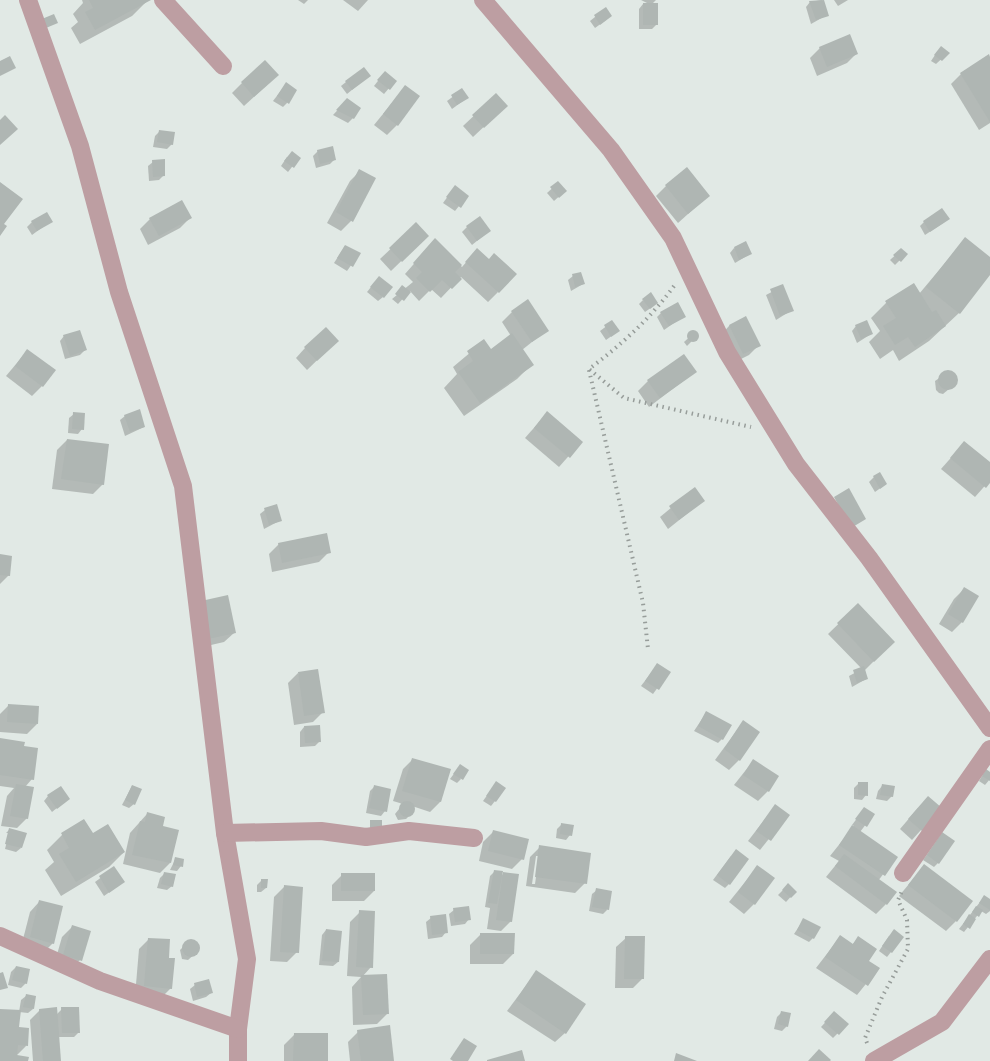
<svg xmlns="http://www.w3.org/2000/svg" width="990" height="1061" viewBox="0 0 990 1061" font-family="Lato,sans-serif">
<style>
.shadow{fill:#0003;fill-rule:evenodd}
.building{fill:#afb6b3}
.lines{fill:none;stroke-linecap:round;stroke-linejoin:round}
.path{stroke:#979d9a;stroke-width:4;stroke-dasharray:1.5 4.5;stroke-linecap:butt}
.minor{stroke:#bd9ea2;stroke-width:18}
</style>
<rect width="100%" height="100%" fill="#e1e9e5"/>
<!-- shadow -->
<g class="shadow">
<polygon points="82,0 146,0 147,1 132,16 80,44 71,28 78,22 73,14 83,3"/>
<polygon points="298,0 308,0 304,4"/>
<polygon points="343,0 368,0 358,11"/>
<polygon points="641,0 656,0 652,4 657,24 652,29 639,29 639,9 643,4 649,4"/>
<polygon points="822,0 827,15 811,24 806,7 810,2"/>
<polygon points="834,0 848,0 838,6"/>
<polygon points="605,9 606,20 595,28 590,21"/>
<polygon points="820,48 857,53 847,63 817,76 810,58"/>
<polygon points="937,52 948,53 936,64 931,61"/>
<polygon points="990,60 990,123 979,130 951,84 961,74"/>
<polygon points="369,76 347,94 341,86 346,82"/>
<polygon points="381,77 395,81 384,94 374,86"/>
<polygon points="242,83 267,85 244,106 232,93"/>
<polygon points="286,84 287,103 283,107 273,101"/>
<polygon points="405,87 397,125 387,135 374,125"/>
<polygon points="462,90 467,98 452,109 447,101"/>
<polygon points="496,95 506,106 473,137 463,126"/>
<polygon points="347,100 353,118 348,123 333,115"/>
<polygon points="160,131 172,144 167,149 153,147 155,136"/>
<polygon points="318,151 334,160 330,164 316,168 313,156"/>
<polygon points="287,157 299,158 288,172 281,166"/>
<polygon points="153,162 164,175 159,180 149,181 148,166"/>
<polygon points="360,171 351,221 341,231 327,223 350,181"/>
<polygon points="558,183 565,191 554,201 547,193"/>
<polygon points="666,186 708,196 678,223 656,196"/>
<polygon points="451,192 467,196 455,211 443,203"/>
<polygon points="190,218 180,228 148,245 140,229 150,219"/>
<polygon points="51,221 32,235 27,227 32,222"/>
<polygon points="924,222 943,223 925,235 920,226"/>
<polygon points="416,225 427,236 391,271 380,259"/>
<polygon points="467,227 489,231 472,245 462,232"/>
<polygon points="965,239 990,259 990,272 959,313 929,341 899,361 893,350 880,359 869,342 880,331 871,318 886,303 919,294"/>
<polygon points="435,240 462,267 477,250 498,292 488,302 461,277 441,298 431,289 419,301 410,291 398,304 392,299 413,282 405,274"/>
<polygon points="345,246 359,254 347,271 334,263"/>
<polygon points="734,248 750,254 735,263 730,253"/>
<polygon points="901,250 906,254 895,265 890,260"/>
<polygon points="573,276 583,284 571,291 568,280"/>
<polygon points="375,282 383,297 378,301 367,292"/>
<polygon points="783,286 792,310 776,320 766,295"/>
<polygon points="643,300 652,307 645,312 639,304"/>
<polygon points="512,312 547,330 522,350 532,364 517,379 464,416 444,388 457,374 453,367 484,341 490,351 511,336 502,322"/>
<polygon points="661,313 684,316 664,330 657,317"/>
<polygon points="745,318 759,345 749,355 733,363 720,336 729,326"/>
<polygon points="612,322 613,335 606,340 600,331"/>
<polygon points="856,326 871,334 857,343 852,331"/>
<polygon points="695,332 697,336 687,346 684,342"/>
<polygon points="64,336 85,350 80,355 65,359 60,341"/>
<polygon points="337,341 307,370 296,358 305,348"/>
<polygon points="27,351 42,386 32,396 6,376"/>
<polygon points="695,372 649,407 638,391 648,381"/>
<polygon points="948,372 955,376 955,384 943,394 939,393 936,390 935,381"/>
<polygon points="547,413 581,442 559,467 525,438"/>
<polygon points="74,414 82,429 78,434 68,433 69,418"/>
<polygon points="125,416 144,427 125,436 120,420"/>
<polygon points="67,440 103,484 93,494 52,489 57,450"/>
<polygon points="964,443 990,464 990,480 975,497 941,469"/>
<polygon points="874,477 886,484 875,492 869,482"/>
<polygon points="694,489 703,501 668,529 660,517"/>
<polygon points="265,510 281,520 264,529 260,514"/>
<polygon points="279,544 329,552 319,562 272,572 269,554"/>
<polygon points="0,556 9,575 0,584"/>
<polygon points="964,589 962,622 952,632 939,624 954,599"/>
<polygon points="858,605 893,642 864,671 866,679 852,687 849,676 862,669 828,634"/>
<polygon points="191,612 234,633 224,642 198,648"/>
<polygon points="657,665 669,672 653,694 641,686"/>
<polygon points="298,673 323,712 313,722 294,725 288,683"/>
<polygon points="9,705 37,724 27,734 0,732 0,714"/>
<polygon points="706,713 722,739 718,743 694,731"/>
<polygon points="743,722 739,760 729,770 715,760"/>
<polygon points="304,727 320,741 315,746 300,747 300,732"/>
<polygon points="0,740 32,779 25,787 27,818 17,828 1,826 7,796 14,788 0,786"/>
<polygon points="413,759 449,770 440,802 430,812 412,806 411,814 406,819 398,820 395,814 403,804 393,801 403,769"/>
<polygon points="753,761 768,791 758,801 734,785"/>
<polygon points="456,771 461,779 457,783 450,779"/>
<polygon points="990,773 990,779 985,785 979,781 982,776"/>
<polygon points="496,783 495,801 491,806 483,801"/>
<polygon points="859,783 866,795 862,800 854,799 854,788"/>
<polygon points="132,786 134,804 129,808 122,805"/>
<polygon points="882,786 892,796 887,801 876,799 878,791"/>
<polygon points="374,787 385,811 381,816 366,813 370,791"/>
<polygon points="48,796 68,799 52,812 44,801"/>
<polygon points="775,806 788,815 760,850 748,841"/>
<polygon points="918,808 921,830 912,840 900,829"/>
<polygon points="864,809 873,815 860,832 896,857 878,881 886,904 876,914 826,877 839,861 830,856 854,826 852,825"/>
<polygon points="147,814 161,827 170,863 160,873 123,864 130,833"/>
<polygon points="83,821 92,835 124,852 109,867 61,896 45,870 54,862 47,850 62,835"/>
<polygon points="562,824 570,835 566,840 556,838 557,829"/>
<polygon points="9,830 21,848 16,852 5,849 9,833 6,833"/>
<polygon points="493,832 522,859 512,869 479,861 483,842"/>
<polygon points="938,839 938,863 934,867 923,860"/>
<path d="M540,847L585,883L575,893L526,886L530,857ZM536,856H539L535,884H532Z"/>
<polygon points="731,856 729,884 725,888 713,880"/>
<polygon points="176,858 181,866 177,871 170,870"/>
<polygon points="758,866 754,904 744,914 729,902"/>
<polygon points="924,866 956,921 946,931 899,896"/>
<polygon points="114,868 118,886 104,896 95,882"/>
<polygon points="495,871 500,877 504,873 511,921 501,931 487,929 490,908 485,907 490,876"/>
<polygon points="165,873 172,886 167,890 157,888 160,878"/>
<polygon points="342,875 374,891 364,901 332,901 332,885"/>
<polygon points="262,880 266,888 261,892 257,892 257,885"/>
<polygon points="788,885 795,892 786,902 778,895"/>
<polygon points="284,887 297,952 287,962 270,961 274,897"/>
<polygon points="597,890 607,910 603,914 589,911 592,894"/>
<polygon points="990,901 990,911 986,914 981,911 964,932 959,929 980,902"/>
<polygon points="39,902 53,943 43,953 21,947 30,912"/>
<polygon points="454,910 469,919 465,924 451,926 449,914"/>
<polygon points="360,912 371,967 362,977 387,1014 377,1024 353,1025 352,987 361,977 347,976 350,922"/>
<polygon points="431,918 446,932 442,937 428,939 426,922"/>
<polygon points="804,919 813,938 809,942 794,934"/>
<polygon points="72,927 80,960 70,970 54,965 62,937"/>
<polygon points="326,930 338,962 333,966 319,965 322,935"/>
<polygon points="480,935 513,954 503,964 470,964 470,945"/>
<polygon points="889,936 891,952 887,957 879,951"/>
<polygon points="840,937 852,945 858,938 867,961 878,969 857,995 816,968"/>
<polygon points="626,938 643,978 633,988 615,988 616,947"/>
<polygon points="149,939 167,959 171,988 161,998 135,996 139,949"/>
<polygon points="188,942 195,942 199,948 197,952 188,960 182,959 180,950"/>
<polygon points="16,967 26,983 21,988 8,985 11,972"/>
<polygon points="536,972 565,1033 555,1042 507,1011"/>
<polygon points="195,985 211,993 206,997 193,1001 190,989"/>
<polygon points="26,996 33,1009 28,1013 19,1012 21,1000"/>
<polygon points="62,1009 79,1032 74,1037 58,1037 60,1061 33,1061 30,1020 40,1010 56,1015"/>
<polygon points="0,1010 18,1029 26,1046 15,1057 27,1061 0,1061"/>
<polygon points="781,1013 787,1026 782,1031 774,1029 777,1017"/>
<polygon points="834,1013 847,1024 833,1038 821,1027"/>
<polygon points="358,1032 393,1061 350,1061 348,1042"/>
<polygon points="294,1035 326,1061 284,1061 284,1045"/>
</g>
<!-- building -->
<g class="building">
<polygon points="89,0 151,0 95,30 85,12 93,8"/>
<polygon points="824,0 829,16 816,20 809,1"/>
<rect x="643" y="3" width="15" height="22"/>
<polygon points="606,7 612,16 600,25 594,15"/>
<polygon points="54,14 58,23 41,30 37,21"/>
<polygon points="850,34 858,54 827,67 819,47"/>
<polygon points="941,46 950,53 942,61 934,55"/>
<polygon points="989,54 990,57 990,122 960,73"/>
<polygon points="10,56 16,68 0,76 0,61"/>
<polygon points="265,60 279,75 254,97 241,82"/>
<polygon points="364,67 371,76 352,90 345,81"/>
<polygon points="385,71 397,81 390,90 377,80"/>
<polygon points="286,82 297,90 289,104 277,96"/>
<polygon points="405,85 420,96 398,126 383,114"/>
<polygon points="462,88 469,98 457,105 451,95"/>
<polygon points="496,93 508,106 484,128 472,115"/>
<polygon points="347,98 361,108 354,119 336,110"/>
<polygon points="5,115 18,129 0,145 0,120"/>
<polygon points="159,130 175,132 173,145 157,142"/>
<polygon points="333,146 336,160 320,164 317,150"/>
<polygon points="292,151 301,158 294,168 284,161"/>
<polygon points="165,159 165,176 153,177 152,160"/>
<polygon points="687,167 710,196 688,214 665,185"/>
<polygon points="359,169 376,178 353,222 336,212"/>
<polygon points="558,181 567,191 559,198 550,187"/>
<polygon points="0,182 23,199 4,224 7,226 0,236"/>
<polygon points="455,185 469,196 461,208 446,197"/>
<polygon points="182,200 192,218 159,236 149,218"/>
<polygon points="942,208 950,219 930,232 923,221"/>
<polygon points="47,212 53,222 37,231 31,221"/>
<polygon points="480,216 491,231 477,241 466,226"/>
<polygon points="416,222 429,236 402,262 389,248"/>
<polygon points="965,237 990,257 990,275 960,314 926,287"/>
<polygon points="435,238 462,265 455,272 462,279 452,289 442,280 430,292 416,278 422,272 413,263"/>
<polygon points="746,241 752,254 739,260 734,247"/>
<polygon points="345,245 361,253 353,267 337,258"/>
<polygon points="477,248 489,259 494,253 517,274 499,293 465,262"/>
<polygon points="901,248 908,254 901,262 893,255"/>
<polygon points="581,272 585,284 575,287 572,274"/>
<polygon points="379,276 393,287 384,298 370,287"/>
<polygon points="914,283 932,312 936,310 946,326 915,347 908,337 895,345 883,326 896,318 885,301"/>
<polygon points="783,284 794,311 780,316 770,289"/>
<polygon points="402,285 411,292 404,301 395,294"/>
<polygon points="651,292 658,303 650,309 642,299"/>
<polygon points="528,299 549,331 532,342 511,311"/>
<polygon points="678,302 686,317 669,326 660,312"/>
<polygon points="746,316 761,346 743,354 729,325"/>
<polygon points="612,320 620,331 611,337 604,325"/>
<polygon points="867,320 873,334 861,339 855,325"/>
<polygon points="326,327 339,341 317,361 304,347"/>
<polygon points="80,330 87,350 70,356 63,335"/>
<circle cx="693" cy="336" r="6"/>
<polygon points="512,333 534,365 480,403 458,372 473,361 467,351 484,339 491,349"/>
<polygon points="27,349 56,370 43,387 15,366"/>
<polygon points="684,354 697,372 660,398 647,380"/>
<circle cx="948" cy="380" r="10"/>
<polygon points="140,409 145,427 130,432 124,415"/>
<polygon points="547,411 583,442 570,458 534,428"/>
<polygon points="73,412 85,413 84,430 72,429"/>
<polygon points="67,439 109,444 104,485 61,479"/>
<polygon points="964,441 990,462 990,483 986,488 950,458"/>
<polygon points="880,472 887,484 880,489 873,476"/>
<polygon points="695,487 705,501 679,520 669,506"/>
<polygon points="849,488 866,519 851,528 834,497"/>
<polygon points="277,504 282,521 269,525 264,508"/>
<polygon points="327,533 331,553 282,563 278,543"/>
<polygon points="0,554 12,556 10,576 0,575"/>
<polygon points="964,587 979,596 963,623 948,614"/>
<polygon points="228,595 236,633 208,639 201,601"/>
<polygon points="858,603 895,642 874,662 837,623"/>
<polygon points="657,663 671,672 659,690 645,681"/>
<polygon points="864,666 868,679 857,683 853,670"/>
<polygon points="318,669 325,713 304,716 298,672"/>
<polygon points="8,704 39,706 38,724 7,722"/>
<polygon points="706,711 732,725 723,740 698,726"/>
<polygon points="743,720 760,732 740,761 724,749"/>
<polygon points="320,725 321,742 305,743 304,726"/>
<polygon points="0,738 25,742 24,746 38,748 34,780 0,775"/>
<polygon points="412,758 451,769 441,802 402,791"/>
<polygon points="753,759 779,776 769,792 743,775"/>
<polygon points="460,764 469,770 463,780 453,774"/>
<polygon points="986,769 990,772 990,781 982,776"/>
<polygon points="496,781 506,788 496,802 486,796"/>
<polygon points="858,782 868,782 868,796 858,795"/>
<polygon points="16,784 34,787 28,819 10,816"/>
<polygon points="882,784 895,786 893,797 880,795"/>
<polygon points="132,785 142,789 135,805 125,800"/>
<polygon points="374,785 391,789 387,812 369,808"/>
<polygon points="61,786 70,799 57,809 47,795"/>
<polygon points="928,796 942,808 922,831 908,819"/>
<circle cx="407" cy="809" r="8"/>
<polygon points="775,804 790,815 771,841 756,831"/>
<polygon points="864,807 875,814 867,827 855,819"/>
<polygon points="147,812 165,817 163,826 179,830 171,863 132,855 140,821 145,822"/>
<polygon points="84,819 93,833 108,824 125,852 76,882 59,854 69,848 61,833"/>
<rect x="370" y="820" width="12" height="10"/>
<polygon points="561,823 574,825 572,836 560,834"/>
<polygon points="852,825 898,857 885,876 839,845"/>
<polygon points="9,828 27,833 22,848 5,844"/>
<polygon points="493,830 529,839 524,860 488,851"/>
<polygon points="942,832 955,841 939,864 927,855"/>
<polygon points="539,845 591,853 587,884 535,877"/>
<polygon points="736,849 749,859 730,885 717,875"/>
<polygon points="844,854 897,892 887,905 835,866"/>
<polygon points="175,857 184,859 183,867 173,865"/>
<polygon points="924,864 973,901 957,922 908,885"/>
<polygon points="757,865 775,878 755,905 738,892"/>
<polygon points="114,866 125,882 109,893 99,876"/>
<polygon points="494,870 503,871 497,904 488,903"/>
<polygon points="164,872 176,874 173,887 161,884"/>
<polygon points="503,872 519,874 512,922 496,920"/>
<rect x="341" y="873" width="34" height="18"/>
<polygon points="261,879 268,879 267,888 261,888"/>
<polygon points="788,883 797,892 791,898 782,890"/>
<polygon points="284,885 303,887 299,953 280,952"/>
<polygon points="596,888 612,891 609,910 592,907"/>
<polygon points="984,895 990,899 990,910 979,903"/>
<polygon points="39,900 63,906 54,944 30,937"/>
<polygon points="469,906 471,920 455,922 453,908"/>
<polygon points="976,906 983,910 979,917 972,912"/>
<polygon points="359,910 375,911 373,968 356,967"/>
<polygon points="446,914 448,933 432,935 430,916"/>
<polygon points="969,914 976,919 970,929 963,924"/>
<polygon points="803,918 821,927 814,939 797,930"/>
<polygon points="72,925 91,931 82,961 63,955"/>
<polygon points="326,929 342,931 339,962 322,961"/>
<polygon points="894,929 904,937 892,953 882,946"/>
<polygon points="480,933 515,933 514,954 480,954"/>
<polygon points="840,935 853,944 858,936 877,949 869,961 880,968 868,986 825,957"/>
<polygon points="625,936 645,936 644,979 624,979"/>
<polygon points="148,938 170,939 169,958 175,958 172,989 144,986"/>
<circle cx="191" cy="948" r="9"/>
<polygon points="16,966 30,969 27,984 12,980"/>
<polygon points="536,970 586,1004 566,1034 516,1000"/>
<polygon points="3,972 8,988 0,990 0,973"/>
<polygon points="387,974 389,1014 363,1015 361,975"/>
<polygon points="209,979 213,993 197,997 194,983"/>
<polygon points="26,994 36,996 34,1009 23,1007"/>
<polygon points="57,1007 61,1061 43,1061 39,1009"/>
<polygon points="61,1007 79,1007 80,1033 62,1033"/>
<polygon points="0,1009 21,1010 19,1027 29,1028 28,1046 18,1045 17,1055 29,1057 28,1061 0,1061"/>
<polygon points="781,1011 791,1013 788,1027 778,1024"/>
<polygon points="834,1011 849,1024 839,1035 824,1022"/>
<polygon points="390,1025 394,1061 361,1061 357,1030"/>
<polygon points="294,1033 328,1033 328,1061 293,1061"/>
<polygon points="464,1038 477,1046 468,1061 453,1061 450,1059"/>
<polygon points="819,1049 831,1060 830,1061 808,1061"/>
<polygon points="522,1050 525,1061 487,1061 487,1060"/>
<polygon points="676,1053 697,1061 674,1061"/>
</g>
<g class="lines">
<!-- path -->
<g class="path">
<path d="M674,286C650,319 621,345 589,369L624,398L751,427"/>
<polyline points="589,370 643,603 648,649"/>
<polyline points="867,1043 865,1038 882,997 908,949 907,920 898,900 902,891"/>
</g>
<!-- minor -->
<g class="minor">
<polyline points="28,0 80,146 119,292 183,486 225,833 247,959 238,1029 238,1061"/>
<polyline points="163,0 223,66"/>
<polyline points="483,0 611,150 673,238 727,352 796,464 869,558 990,728"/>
<polyline points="225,833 321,831 366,837 409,831 474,838"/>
<polyline points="903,873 990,749"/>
<polyline points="0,936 100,981 238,1029"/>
<polyline points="874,1061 942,1022 990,959"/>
</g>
</g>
</svg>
